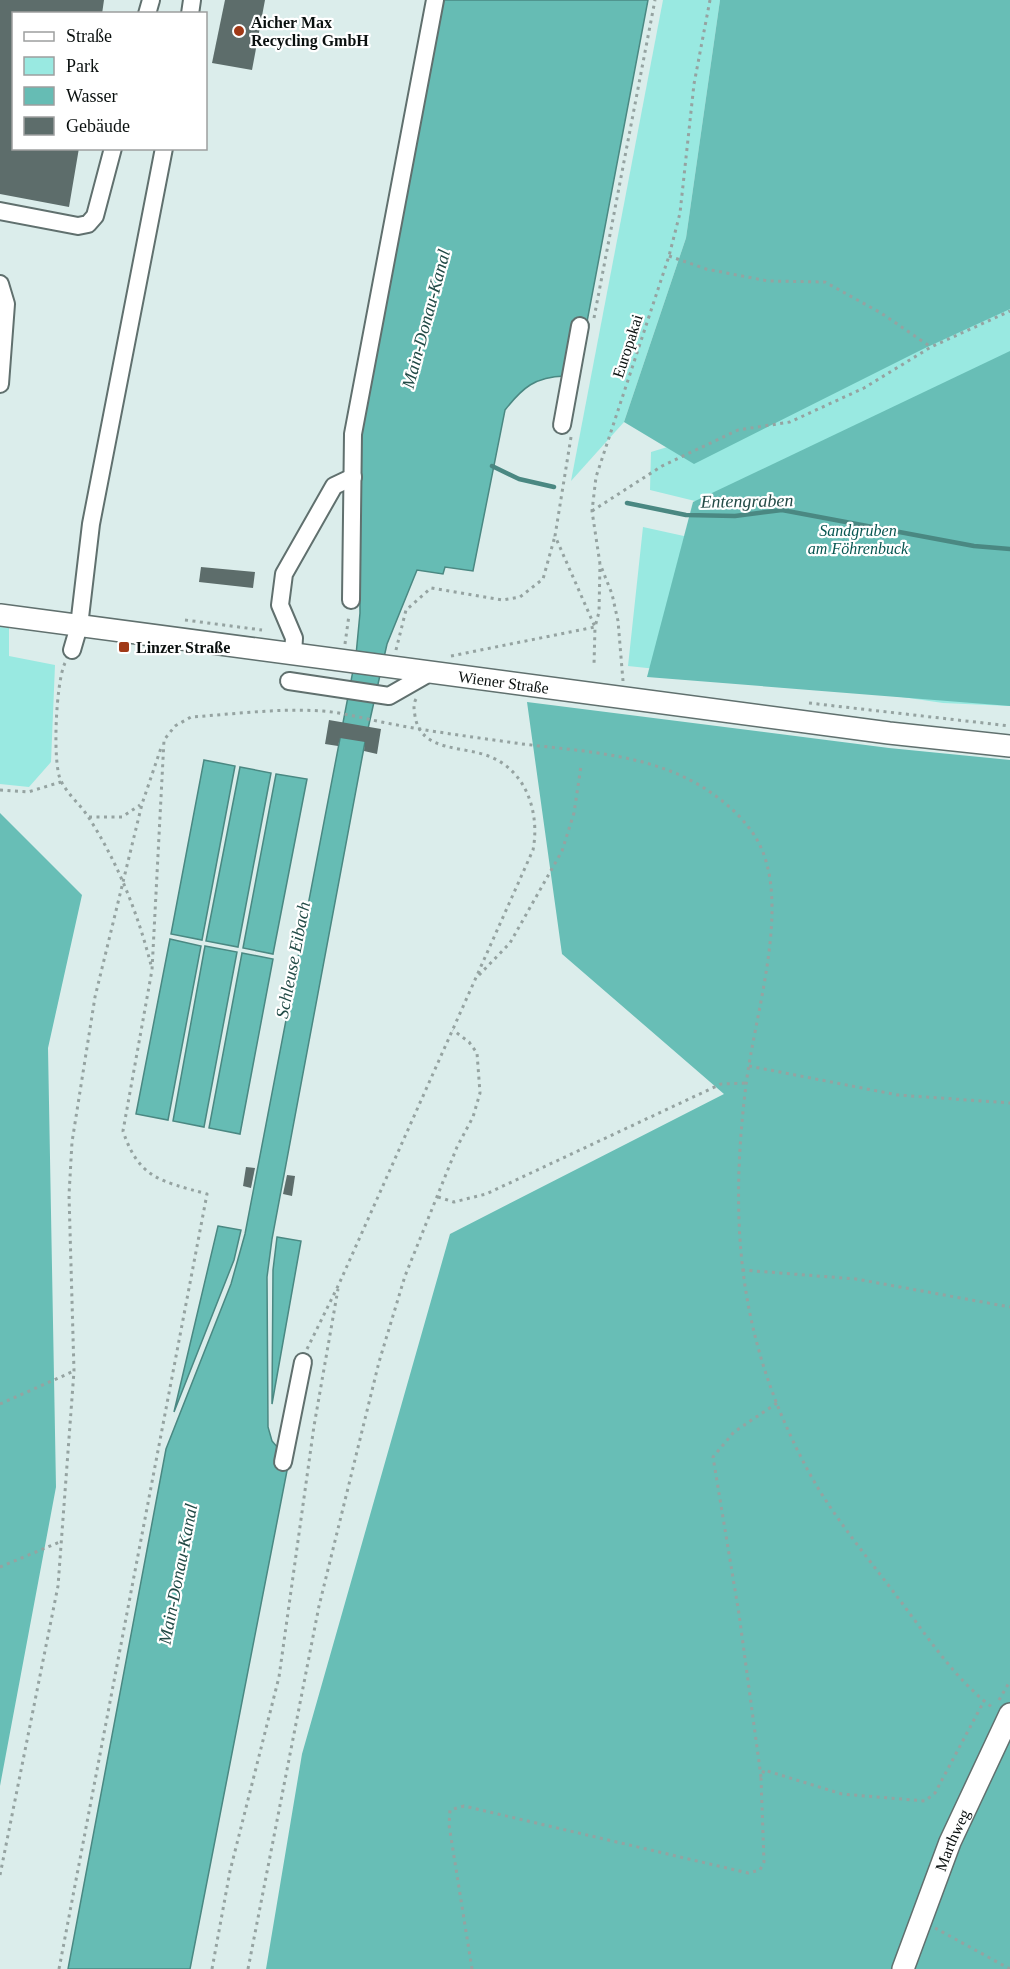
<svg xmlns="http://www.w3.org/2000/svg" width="1010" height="1969" viewBox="0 0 1010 1969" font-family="Georgia,serif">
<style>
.green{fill:#99e9e1}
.forest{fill:#68beb6}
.water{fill:#66bcb4;stroke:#4a8882;stroke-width:1.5}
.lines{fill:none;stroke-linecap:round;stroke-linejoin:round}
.stream{stroke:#4a8882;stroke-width:4.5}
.building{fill:#5d6d6b}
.minor-casing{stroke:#60706e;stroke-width:20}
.major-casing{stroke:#60706e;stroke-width:24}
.path{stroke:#95a3a1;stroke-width:3;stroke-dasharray:3 4.5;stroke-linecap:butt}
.minor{stroke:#fff;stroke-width:16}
.major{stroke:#fff;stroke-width:21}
.poi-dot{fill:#a03917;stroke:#fff;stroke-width:2}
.labels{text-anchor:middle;stroke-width:4.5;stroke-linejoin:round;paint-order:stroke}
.poi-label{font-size:16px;font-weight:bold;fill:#0a100f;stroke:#fff;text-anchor:start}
.street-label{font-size:16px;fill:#0a100f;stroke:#fff}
.park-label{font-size:16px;font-style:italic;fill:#075651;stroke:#fff}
.water-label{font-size:18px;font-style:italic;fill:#234b47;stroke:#fff}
</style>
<rect width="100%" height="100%" fill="#dbedeb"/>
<!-- green -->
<g class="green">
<polygon points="663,0 720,0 686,238 624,422 571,481"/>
<polygon points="1010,295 1010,706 943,703 847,689 628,666 643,527 702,540 695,501 650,490 651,452 746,423"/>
<polygon points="0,627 9,628 9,656 55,665 51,762 29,787 0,784"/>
</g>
<!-- forest -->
<g class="forest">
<polygon points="720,0 1010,0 1010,309 923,349 694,464 624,422 686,238"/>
<polygon points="1010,351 1010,706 647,677 693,502"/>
<polygon points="527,702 889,748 1010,760 1010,1969 266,1969 302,1754 450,1234 724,1094 562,954"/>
<polygon points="0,813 82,895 48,1048 56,1487 0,1786"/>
</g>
<!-- water -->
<g class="water">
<path d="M442,0H648L575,385L565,376C535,377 523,387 505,410L473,571L445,567L443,574L417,570L387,644L365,742L272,1239L267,1277L268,1427L272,1441L278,1448L299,1409L190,1969H68L166,1449L231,1284L245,1234L356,655L360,613L359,439Z"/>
<polygon points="204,760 235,766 202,940 171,934"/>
<polygon points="240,767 271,773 238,947 206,941"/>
<polygon points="276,774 307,779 273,954 243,948"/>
<polygon points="170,939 201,946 168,1120 136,1114"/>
<polygon points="205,946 237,952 204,1127 173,1121"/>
<polygon points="242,953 273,959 240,1134 209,1128"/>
<polygon points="218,1226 241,1230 234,1260 174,1412"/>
<polygon points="277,1237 301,1241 272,1404 273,1270"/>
</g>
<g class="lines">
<!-- stream -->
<g class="stream">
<polyline points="492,466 519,479 554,487"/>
<polyline points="627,503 686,515 735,516 782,510 974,546 1010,549"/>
</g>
</g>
<!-- building -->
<g class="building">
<polygon points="0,0 104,0 102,14 14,14 14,148 79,148 69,207 0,194"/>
<polygon points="225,0 265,0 252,70 212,63"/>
<polygon points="201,567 255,572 253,588 199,582"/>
<polygon points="329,720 381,729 377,754 364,751 365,742 340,738 338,746 325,744"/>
<polygon points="246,1167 255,1168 251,1188 243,1186"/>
<polygon points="287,1175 295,1176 292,1196 283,1194"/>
</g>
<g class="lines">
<!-- minor casing -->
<g class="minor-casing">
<g id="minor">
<polyline points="147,14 151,0"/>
<polyline points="190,14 192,0"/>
<polyline points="0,211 78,226 88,224 95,216 113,148"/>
<polyline points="0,284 6,304 0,384"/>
<polyline points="562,425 580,326"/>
<polyline points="351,600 353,434 435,0"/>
<polyline points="72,650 79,626 91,524 164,148"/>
<polyline points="293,654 294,638 280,605 284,574 334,486 353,477"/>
<polyline points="289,681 389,696 431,672"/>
<polyline points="283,1462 303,1362"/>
</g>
</g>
<!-- major casing -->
<g class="major-casing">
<g id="major">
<path id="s1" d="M0,615L889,733L1010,746"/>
<path id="s2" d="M903,1969L950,1842L1010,1714"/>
</g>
</g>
<!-- path -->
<g class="path">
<polyline points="669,256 706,269 768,281 825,282 881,313 931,347"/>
<polyline points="594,318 655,0"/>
<polyline points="571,437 555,536 595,627 594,665"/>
<polyline points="592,511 662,466 738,430 790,422 864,388 931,347 1010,311"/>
<polyline points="185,620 262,630"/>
<polyline points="345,644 349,615"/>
<polyline points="396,650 406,610 431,588 502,600 520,597 543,579 555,536"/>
<polyline points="451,656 595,627 599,612 600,564"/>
<path d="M65,663C56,681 52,764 61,781C68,795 81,805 89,818C118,863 138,914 151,965"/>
<polyline points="623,681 618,621 612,594 600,564 592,511 596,477 669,256 680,213 694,84 710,0"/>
<polyline points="809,703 1010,726"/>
<polyline points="0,790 28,792 61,782"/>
<polyline points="89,817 122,817 140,805"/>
<polyline points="479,975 510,943 562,851 574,813 581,766"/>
<polyline points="749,1066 898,1095 1010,1103"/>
<polyline points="438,1197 454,1202 486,1194 721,1084 747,1083"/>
<polyline points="742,1270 856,1279 1010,1307"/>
<path d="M307,1349L339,1284L533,850C540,814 527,772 491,757C463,745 421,753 415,716C414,709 413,705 416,699"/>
<polyline points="0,1404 74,1371"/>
<polyline points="0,1567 62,1541"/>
<polyline points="999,1700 1010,1681"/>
<polyline points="761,1777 739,1614 713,1457 734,1432 777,1403"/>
<polyline points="0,1875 58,1586 74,1371 69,1195 72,1142 95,997 142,804 162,745"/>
<polyline points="935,1928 1010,1969"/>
<path d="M59,1969L207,1194C161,1181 139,1179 123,1131L152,970L164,740L175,726L191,717C234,714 279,708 323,711C346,713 369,720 392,724C432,732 474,737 515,743C568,750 625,752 675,773C711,788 751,818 764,855C787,918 754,1019 746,1085C728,1230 740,1347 811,1476C834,1517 864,1553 892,1590C924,1631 952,1677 993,1708"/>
<polyline points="212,1969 230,1871 279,1677 314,1426 338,1289"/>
<polyline points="248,1969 319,1606 379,1362 405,1276 457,1147 473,1117 480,1093 477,1053 469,1042 453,1030"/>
<polyline points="472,1969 449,1825 450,1810 464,1806 748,1873 760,1870 764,1862 761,1778 764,1770 842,1794 925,1801 935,1793 984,1701"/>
</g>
<!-- minor -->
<use href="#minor" class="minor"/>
<!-- major -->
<use href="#major" class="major"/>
</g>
<!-- markers -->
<g class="poi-dot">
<circle cx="239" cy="31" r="6"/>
<rect x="118" y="641" width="12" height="12" rx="3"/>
</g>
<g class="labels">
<!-- poi labels -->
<g class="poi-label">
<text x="251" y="28">Aicher Max<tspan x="251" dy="18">Recycling GmbH</tspan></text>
<text x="136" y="653">Linzer Straße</text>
</g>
<!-- street labels -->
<g class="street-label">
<text transform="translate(627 346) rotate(-72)" y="6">Europakai</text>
<text dy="6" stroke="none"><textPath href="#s1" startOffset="508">Wiener Straße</textPath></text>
<text dy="6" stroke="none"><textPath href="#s2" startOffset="138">Marthweg</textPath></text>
</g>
<!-- park labels -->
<g class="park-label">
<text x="858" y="536">Sandgruben<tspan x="858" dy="18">am Föhrenbuck</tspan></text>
</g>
<!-- water labels -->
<g class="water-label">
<text transform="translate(426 319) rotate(-75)" y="6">Main-Donau-Kanal</text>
<text transform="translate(747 501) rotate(-1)" y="6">Entengraben</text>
<text transform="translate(293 960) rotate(-79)" y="6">Schleuse Eibach</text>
<text transform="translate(178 1574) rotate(-79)" y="6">Main-Donau-Kanal</text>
</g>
</g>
<!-- legend -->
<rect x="12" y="12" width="195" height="138" fill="#ffffff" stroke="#9d9f9f" stroke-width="1.5"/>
<rect x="24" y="32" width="30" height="9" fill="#ffffff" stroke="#9d9f9f" stroke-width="1.5"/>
<text x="66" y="42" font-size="18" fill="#0a100f">Straße</text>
<rect x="24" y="57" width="30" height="18" fill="#99e9e1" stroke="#9d9f9f" stroke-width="1.5"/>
<text x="66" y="72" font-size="18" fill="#0a100f">Park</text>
<rect x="24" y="87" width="30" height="18" fill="#66bcb4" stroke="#9d9f9f" stroke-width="1.5"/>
<text x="66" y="102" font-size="18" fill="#0a100f">Wasser</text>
<rect x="24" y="117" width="30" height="18" fill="#5d6d6b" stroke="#9d9f9f" stroke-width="1.5"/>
<text x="66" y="132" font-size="18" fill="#0a100f">Gebäude</text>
</svg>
